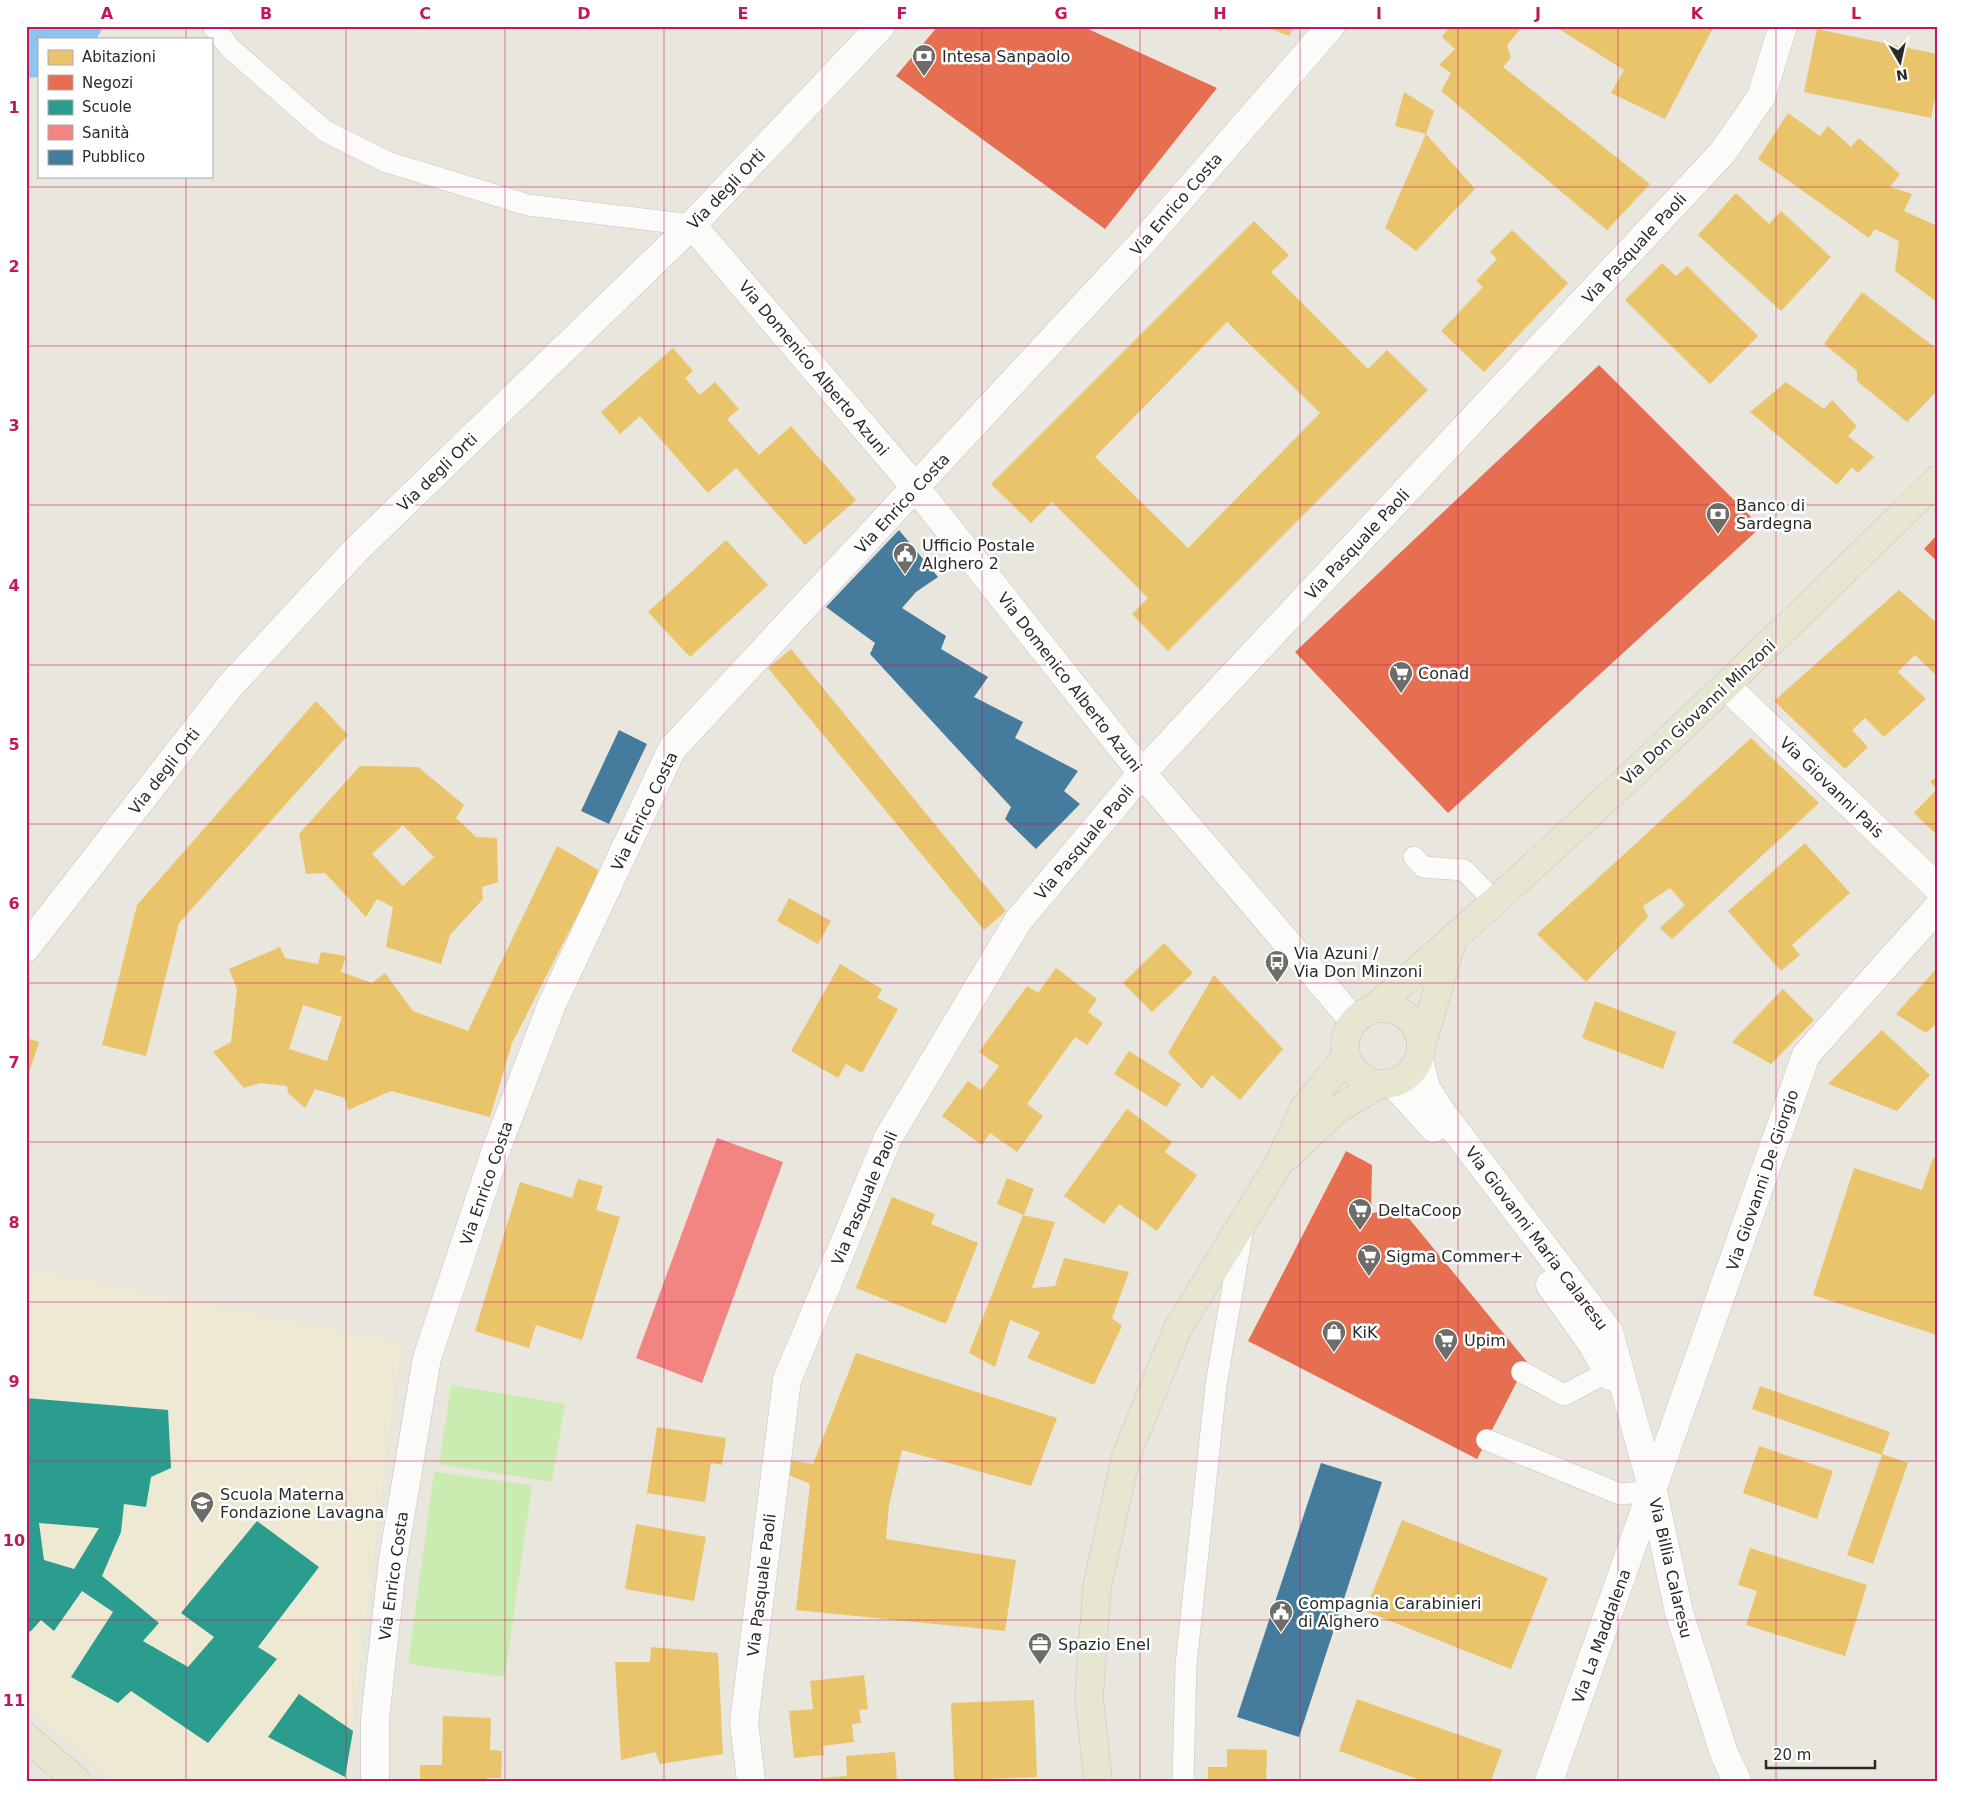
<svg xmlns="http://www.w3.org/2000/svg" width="1963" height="1807" viewBox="0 0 1963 1807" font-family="'DejaVu Sans',sans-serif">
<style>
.education{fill:#ede9d2}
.pitch{fill:#cbecb1}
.water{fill:#8dc3f0}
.homes{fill:#e9c46a;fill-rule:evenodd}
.shops{fill:#e76f51}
.schools{fill:#2a9d8f;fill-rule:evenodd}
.health{fill:#f28482}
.public{fill:#457b9d}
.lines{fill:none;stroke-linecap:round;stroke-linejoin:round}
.lane-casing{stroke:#c6c4c4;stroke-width:22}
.street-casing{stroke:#c6c4c4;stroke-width:29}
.secondary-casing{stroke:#c6c4c4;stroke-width:29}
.primary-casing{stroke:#c4c4c0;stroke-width:29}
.lane{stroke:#fcfbfa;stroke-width:21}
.street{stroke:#fcfbfa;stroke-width:28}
.secondary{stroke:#fcfbfa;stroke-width:28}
.primary{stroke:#e7e6d1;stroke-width:28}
.grid{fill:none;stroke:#c2185b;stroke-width:1;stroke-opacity:0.55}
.labels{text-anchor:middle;stroke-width:5;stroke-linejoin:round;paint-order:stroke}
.poi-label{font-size:16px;fill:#2a2a2a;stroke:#fff;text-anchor:start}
.street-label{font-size:16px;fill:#2a2a2a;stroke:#fff}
.neatline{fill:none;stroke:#c2185b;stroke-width:2}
.grid-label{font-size:16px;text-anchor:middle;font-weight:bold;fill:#c2185b}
</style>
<rect width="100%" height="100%" fill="#e9e6de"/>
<!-- education -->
<polygon class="education" points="26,1268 401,1342 345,1781 113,1781 26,1706"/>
<!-- pitch -->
<g class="pitch">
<polygon points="451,1385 565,1404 552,1482 439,1464"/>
<polygon points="434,1472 532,1485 505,1677 408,1664"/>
</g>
<!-- water -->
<polygon class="water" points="26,26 104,26 96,39 39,39 39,77 26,78"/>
<!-- homes -->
<g class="homes">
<polygon points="1264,26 1294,26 1289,36"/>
<polygon points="1450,26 1523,26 1507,45 1511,58 1503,67 1650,184 1607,230 1441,91 1451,73 1439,65 1455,49 1442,37"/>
<polygon points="1560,26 1714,26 1665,119 1611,93 1624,70 1559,29"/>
<polygon points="1817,29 1937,54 1937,88 1931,118 1804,92"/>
<polygon points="1404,92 1434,111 1426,134 1395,126"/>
<polygon points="1788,113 1820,136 1828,126 1851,147 1859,138 1900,174 1890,187 1912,194 1904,211 1937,226 1937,302 1895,271 1899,241 1875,229 1869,238 1758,159"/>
<polygon points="1426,134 1475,189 1416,251 1385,228"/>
<polygon points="1736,193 1769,224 1781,211 1831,257 1781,311 1698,235"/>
<path d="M1254,221L1289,255L1271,272L1368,369L1387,350L1428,390L1168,651L1132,614L1148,598L1052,502L1031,523L991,484ZM1227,322L1320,413L1188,548L1095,457Z"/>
<polygon points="1512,230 1568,283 1484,372 1441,331 1483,287 1476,281 1497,259 1490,252"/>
<polygon points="1662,263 1676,276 1687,266 1758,336 1710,384 1625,300"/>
<polygon points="1862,292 1937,349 1937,391 1907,422 1857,381 1857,371 1824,344"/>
<polygon points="673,348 693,371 685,378 700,395 715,382 739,409 727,419 759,455 791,426 856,500 805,545 736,468 708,493 640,416 620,434 601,412"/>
<polygon points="1786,382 1824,409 1832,400 1857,426 1848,436 1874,457 1858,473 1852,467 1837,485 1750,412"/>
<polygon points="726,540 768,585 690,657 648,612"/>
<polygon points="1899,590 1937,623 1937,676 1915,655 1898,672 1926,699 1884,737 1865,718 1852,730 1868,747 1845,769 1774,701"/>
<polygon points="791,649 1006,911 984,930 768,668"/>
<polygon points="316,701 348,735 179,923 146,1056 102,1045 137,905"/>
<polygon points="1751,738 1819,803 1672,939 1660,928 1685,905 1670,888 1643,906 1648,917 1586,982 1537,934"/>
<path d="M360,766L418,767L464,805L456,818L476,837L497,838L498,882L482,887L483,899L450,935L441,964L386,947L393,907L377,899L366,917L325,873L306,874L299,834ZM403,825L434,857L403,886L372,854Z"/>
<polygon points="1937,776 1937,835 1914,813 1937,789 1930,782"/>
<polygon points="1805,843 1850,893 1792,945 1800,955 1781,971 1728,911"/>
<path d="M557,846L600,871L512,1043L490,1117L391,1091L348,1110L345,1098L315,1089L305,1108L288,1093L287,1086L260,1083L244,1088L213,1052L231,1042L237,989L229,969L280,947L285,958L318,964L321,952L346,956L341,972L372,983L385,973L413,1011L468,1031ZM303,1005L342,1017L327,1061L289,1049Z"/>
<polygon points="789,898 831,921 818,944 777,921"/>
<polygon points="1164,943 1193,973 1152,1012 1123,983"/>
<polygon points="840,964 882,989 877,998 898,1009 862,1073 846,1064 838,1078 791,1051"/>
<polygon points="1056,968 1097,999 1088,1012 1103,1023 1087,1045 1075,1037 1027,1104 1043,1116 1017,1152 990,1133 982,1145 942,1116 968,1081 981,1090 999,1066 979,1052 1027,986 1038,993"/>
<polygon points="1937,968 1937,1023 1926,1033 1896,1014"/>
<polygon points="1214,975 1283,1049 1240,1100 1212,1075 1202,1089 1168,1053"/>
<polygon points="1783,989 1814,1020 1771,1064 1732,1042"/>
<polygon points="1595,1001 1676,1032 1663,1069 1582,1038"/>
<polygon points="1882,1030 1930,1075 1897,1111 1828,1084"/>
<polygon points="26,1038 39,1042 27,1079 26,1079"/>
<polygon points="1129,1051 1181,1084 1166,1107 1114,1074"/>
<polygon points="1127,1109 1172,1142 1165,1152 1197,1175 1157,1231 1119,1204 1104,1224 1064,1196"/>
<polygon points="1933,1158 1937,1159 1937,1335 1813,1295 1854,1168 1922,1190"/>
<polygon points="1007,1178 1034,1189 1024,1215 997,1204"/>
<polygon points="578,1179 603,1186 596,1210 620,1217 582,1340 536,1325 529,1348 475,1331 520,1182 572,1198"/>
<polygon points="892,1197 935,1214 931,1224 978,1243 946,1324 856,1288"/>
<polygon points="1023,1215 1055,1222 1032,1288 1055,1286 1064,1258 1129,1272 1112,1318 1122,1326 1094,1385 1027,1358 1040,1332 1010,1320 995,1367 969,1353"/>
<polygon points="856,1353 1057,1418 1031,1486 902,1450 889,1505 886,1539 1016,1560 1005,1631 796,1610 810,1484 784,1473 788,1460 813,1464"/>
<polygon points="1760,1386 1890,1432 1882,1454 1908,1463 1873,1564 1847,1555 1882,1455 1752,1409"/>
<polygon points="657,1427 726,1438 722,1465 711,1463 705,1502 647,1493"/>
<polygon points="1759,1446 1833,1471 1817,1519 1743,1493"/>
<polygon points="1402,1520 1548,1578 1511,1669 1365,1611"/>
<polygon points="636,1524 706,1537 694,1601 625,1589"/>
<polygon points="1750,1548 1867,1585 1845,1656 1746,1625 1757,1591 1738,1585"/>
<polygon points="651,1647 718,1653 723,1754 660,1764 655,1752 621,1760 615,1662 650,1662"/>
<polygon points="864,1675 868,1709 859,1710 861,1723 852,1724 854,1742 823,1746 824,1755 794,1758 789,1711 813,1709 810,1681"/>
<polygon points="1357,1699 1502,1750 1491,1781 1423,1781 1339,1751"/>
<polygon points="1034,1700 1037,1777 954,1780 951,1703"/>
<polygon points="443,1716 491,1718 490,1750 502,1751 501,1778 487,1778 487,1781 420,1781 420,1765 442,1765"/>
<polygon points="1227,1749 1267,1750 1266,1781 1208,1781 1208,1767 1227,1767"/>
<polygon points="895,1752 897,1780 822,1781 822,1778 847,1776 846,1756"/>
</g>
<!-- shops -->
<g class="shops">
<polygon points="938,26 1087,26 1086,28 1217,88 1105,229 896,76"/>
<polygon points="1599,365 1761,527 1448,813 1295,652"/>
<polygon points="1937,535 1937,561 1924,549"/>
<polygon points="1346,1151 1372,1165 1371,1213 1402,1210 1527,1362 1477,1459 1248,1341"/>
</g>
<!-- schools -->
<g class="schools">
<path d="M26,1398L168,1410L171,1468L151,1477L146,1507L124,1504L121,1532L102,1576L159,1623L143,1641L188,1667L214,1637L181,1613L257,1521L319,1567L258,1647L277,1659L208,1743L131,1691L118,1703L71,1677L113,1612L82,1591L54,1631L41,1620L30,1632L26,1629ZM39,1523L99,1528L74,1569L44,1560Z"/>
<polygon points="299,1694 353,1731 345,1777 268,1737"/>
</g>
<!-- health -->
<polygon class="health" points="717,1138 783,1162 702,1383 636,1358"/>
<!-- public -->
<g class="public">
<polygon points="899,530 938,577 916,592 902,608 946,636 941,649 988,677 974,697 1023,722 1015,738 1078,771 1064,791 1080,804 1036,849 1005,819 1011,807 870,654 875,643 826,607"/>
<polygon points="619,730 647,744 609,824 581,811"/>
<polygon points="1321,1463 1382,1482 1299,1737 1237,1717"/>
</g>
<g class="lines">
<!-- lane casing -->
<g class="lane-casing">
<g id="lane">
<polyline points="213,26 230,48 325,131 387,162 528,205 692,225"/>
<polyline points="1414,857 1423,867 1464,870 1494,901"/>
<polyline points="1522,1372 1564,1395 1608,1372"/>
<polyline points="1487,1440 1620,1494 1653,1491"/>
<polyline points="1183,1781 1186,1665 1216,1385 1243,1228"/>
</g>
</g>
<!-- street casing -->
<g class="street-casing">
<g id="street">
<polyline points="1727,687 1937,887"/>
<polyline points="375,1781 375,1719 393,1559 427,1358 496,1150 552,1004 672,749 1143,242 1331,26"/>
<polyline points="751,1781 744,1722 787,1380 888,1138 979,986 1018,921 1142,773 1723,152 1761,97 1783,26"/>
<polyline points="1549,1781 1806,1055 1937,908"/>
</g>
</g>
<!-- secondary casing -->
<g class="secondary-casing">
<g id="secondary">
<polyline points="692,225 916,488 1142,773 1354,1021"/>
<polyline points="26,948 230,686 355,551 692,225 881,26"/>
<polyline points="1419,1060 1426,1088 1442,1113 1609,1332 1653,1491 1679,1612 1724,1753 1737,1781"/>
<polyline points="1393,1083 1434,1128"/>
<polyline points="1550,1285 1592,1344 1610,1376"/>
</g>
</g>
<!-- primary casing -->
<g class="primary-casing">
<g id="primary">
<circle cx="1383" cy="1046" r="38"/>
<path d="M1373,1009C1568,840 1753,661 1937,480"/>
<polyline points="1421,1047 1453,938"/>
<polyline points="1289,1155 1336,1110 1380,1084"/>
<polyline points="26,1737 77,1781"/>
<polyline points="1098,1781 1089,1696 1097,1587 1126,1456 1178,1328 1278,1165 1304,1108 1346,1057"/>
</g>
</g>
<!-- lane -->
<use href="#lane" class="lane"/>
<!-- street -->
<use href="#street" class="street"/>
<!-- secondary -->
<use href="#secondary" class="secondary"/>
<!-- primary -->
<use href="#primary" class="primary"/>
</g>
<!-- grid -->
<path class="grid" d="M186,26V39M346,26V1781M505,26V1781M664,26V1781M822,26V1781M982,26V1781M1140,26V1781M1300,26V1781M1458,26V1781M1618,26V1781M1776,26V1781M186,176V1781M26,187H1937M26,346H1937M26,505H1937M26,665H1937M26,824H1937M26,983H1937M26,1142H1937M26,1302H1937M26,1461H1937M26,1620H1937"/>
<!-- icons -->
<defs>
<g id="bank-pin" transform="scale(1.25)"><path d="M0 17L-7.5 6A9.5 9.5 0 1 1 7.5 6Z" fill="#6d6c69" stroke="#fff"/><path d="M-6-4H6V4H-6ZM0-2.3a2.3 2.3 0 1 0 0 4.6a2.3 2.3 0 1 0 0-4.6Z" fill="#fff"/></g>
<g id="civic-pin" transform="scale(1.25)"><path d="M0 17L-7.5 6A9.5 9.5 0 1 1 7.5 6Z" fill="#6d6c69" stroke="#fff"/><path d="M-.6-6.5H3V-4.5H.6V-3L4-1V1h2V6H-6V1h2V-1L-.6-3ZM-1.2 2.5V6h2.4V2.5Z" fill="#fff"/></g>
<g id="supermarket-pin" transform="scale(1.25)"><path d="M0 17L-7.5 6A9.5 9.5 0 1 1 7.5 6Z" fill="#6d6c69" stroke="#fff"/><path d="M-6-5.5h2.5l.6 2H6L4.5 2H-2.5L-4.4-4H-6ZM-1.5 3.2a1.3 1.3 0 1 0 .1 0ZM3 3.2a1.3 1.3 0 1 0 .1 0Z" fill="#fff"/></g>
<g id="bus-pin" transform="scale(1.25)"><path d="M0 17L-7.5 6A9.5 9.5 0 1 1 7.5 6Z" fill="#6d6c69" stroke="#fff"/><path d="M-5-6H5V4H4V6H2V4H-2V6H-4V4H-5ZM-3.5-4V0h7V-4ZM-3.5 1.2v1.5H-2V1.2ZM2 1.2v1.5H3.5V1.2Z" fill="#fff"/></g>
<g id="shop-pin" transform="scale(1.25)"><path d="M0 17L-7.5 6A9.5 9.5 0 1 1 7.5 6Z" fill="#6d6c69" stroke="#fff"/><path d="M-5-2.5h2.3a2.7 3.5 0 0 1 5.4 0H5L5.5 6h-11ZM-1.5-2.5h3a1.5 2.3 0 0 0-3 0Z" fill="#fff"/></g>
<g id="school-pin" transform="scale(1.25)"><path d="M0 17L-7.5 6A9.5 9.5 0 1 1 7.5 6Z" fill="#6d6c69" stroke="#fff"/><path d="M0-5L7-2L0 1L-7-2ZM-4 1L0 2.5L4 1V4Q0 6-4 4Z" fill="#fff"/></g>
<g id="office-pin" transform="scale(1.25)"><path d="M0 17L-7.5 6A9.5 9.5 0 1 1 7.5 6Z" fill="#6d6c69" stroke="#fff"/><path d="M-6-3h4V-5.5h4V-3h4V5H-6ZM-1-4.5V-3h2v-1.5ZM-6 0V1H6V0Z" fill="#fff"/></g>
</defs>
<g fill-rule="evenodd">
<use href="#bank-pin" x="924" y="56"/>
<use href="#bank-pin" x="1718" y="514"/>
<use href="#civic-pin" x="905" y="554"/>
<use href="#supermarket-pin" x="1401" y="673"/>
<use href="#bus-pin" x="1277" y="962"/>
<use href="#supermarket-pin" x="1360" y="1210"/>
<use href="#supermarket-pin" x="1369" y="1256"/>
<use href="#shop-pin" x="1334" y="1332"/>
<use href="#supermarket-pin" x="1446" y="1340"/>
<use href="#school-pin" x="202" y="1503"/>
<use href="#civic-pin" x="1281" y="1612"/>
<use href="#office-pin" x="1040" y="1644"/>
</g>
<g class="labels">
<!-- poi labels -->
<g class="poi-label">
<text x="942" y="62">Intesa Sanpaolo</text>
<text x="1736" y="511">Banco di<tspan x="1736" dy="18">Sardegna</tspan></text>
<text x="922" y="551">Ufficio Postale<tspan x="922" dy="18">Alghero 2</tspan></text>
<text x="1418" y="679">Conad</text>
<text x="1294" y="959">Via Azuni /<tspan x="1294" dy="18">Via Don Minzoni</tspan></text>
<text x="1378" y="1216">DeltaCoop</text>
<text x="1386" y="1262">Sigma Commer+</text>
<text x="1352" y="1338">KiK</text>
<text x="1464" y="1346">Upim</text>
<text x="220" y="1500">Scuola Materna<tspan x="220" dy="18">Fondazione Lavagna</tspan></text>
<text x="1298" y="1609">Compagnia Carabinieri<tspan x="1298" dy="18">di Alghero</tspan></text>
<text x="1058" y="1650">Spazio Enel</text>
</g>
<!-- street labels -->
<g class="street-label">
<text transform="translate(726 189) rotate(-46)" y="6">Via degli Orti</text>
<text transform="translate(1176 204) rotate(-49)" y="6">Via Enrico Costa</text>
<text transform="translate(1634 248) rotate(-47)" y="6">Via Pasquale Paoli</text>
<text transform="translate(814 368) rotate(50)" y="6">Via Domenico Alberto Azuni</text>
<text transform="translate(437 472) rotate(-44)" y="6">Via degli Orti</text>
<text transform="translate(902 503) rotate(-47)" y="6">Via Enrico Costa</text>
<text transform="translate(1357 544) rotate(-47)" y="6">Via Pasquale Paoli</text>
<text transform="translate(1070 682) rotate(52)" y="6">Via Domenico Alberto Azuni</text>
<text transform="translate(1698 712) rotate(-43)" y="6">Via Don Giovanni Minzoni</text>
<text transform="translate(164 771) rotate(-52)" y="6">Via degli Orti</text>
<text transform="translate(1832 787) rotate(44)" y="6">Via Giovanni Pais</text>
<text transform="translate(644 811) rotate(-64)" y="6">Via Enrico Costa</text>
<text transform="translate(1084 842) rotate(-50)" y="6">Via Pasquale Paoli</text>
<text transform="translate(1762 1180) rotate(-71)" y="6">Via Giovanni De Giorgio</text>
<text transform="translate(486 1183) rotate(-71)" y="6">Via Enrico Costa</text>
<text transform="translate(864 1198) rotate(-67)" y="6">Via Pasquale Paoli</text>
<text transform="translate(1537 1238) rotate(53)" y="6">Via Giovanni Maria Calaresu</text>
<text transform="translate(1671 1568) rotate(77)" y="6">Via Billia Calaresu</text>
<text transform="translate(393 1576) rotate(-82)" y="6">Via Enrico Costa</text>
<text transform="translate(761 1585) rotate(-83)" y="6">Via Pasquale Paoli</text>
<text transform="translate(1601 1636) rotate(-70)" y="6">Via La Maddalena</text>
</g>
</g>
<!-- border -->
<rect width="1963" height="1807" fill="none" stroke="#ffffff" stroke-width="55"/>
<!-- legend -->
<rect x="38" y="38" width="175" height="140" fill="#ffffff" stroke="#aaaaaa"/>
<rect x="48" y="50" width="25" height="15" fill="#e9c46a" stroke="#aaaaaa"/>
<text x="82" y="62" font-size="15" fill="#2a2a2a">Abitazioni</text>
<rect x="48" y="75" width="25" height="15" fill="#e76f51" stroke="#aaaaaa"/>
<text x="82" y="88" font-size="15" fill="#2a2a2a">Negozi</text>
<rect x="48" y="100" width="25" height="15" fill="#2a9d8f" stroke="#aaaaaa"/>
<text x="82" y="112" font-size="15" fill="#2a2a2a">Scuole</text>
<rect x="48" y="125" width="25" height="15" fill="#f28482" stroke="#aaaaaa"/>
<text x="82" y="138" font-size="15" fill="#2a2a2a">Sanità</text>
<rect x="48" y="150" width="25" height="15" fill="#457b9d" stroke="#aaaaaa"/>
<text x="82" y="162" font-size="15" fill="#2a2a2a">Pubblico</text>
<!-- north arrow -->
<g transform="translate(1900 62) rotate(171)" stroke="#ffffff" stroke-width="4" paint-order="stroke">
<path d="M0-4L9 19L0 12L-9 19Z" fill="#2a2a2a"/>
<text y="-8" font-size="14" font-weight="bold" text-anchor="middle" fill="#2a2a2a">N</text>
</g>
<!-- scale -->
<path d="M1766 1760v8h109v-8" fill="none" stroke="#2a2a2a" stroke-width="2.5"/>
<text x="1773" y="1760" font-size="15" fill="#2a2a2a" stroke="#ffffff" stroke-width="4" paint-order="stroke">20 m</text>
<rect x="28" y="28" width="1908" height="1752" class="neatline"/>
<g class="grid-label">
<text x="107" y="19">A</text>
<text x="266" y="19">B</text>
<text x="425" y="19">C</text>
<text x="584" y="19">D</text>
<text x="743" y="19">E</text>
<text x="902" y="19">F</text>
<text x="1061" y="19">G</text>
<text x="1220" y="19">H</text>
<text x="1379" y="19">I</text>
<text x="1538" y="19">J</text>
<text x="1697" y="19">K</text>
<text x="1856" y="19">L</text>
<text x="14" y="113">1</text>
<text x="14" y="272">2</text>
<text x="14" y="431">3</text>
<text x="14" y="591">4</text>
<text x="14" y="750">5</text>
<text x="14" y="909">6</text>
<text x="14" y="1068">7</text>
<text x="14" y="1228">8</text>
<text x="14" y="1387">9</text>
<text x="14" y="1546">10</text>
<text x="14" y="1706">11</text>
</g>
</svg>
